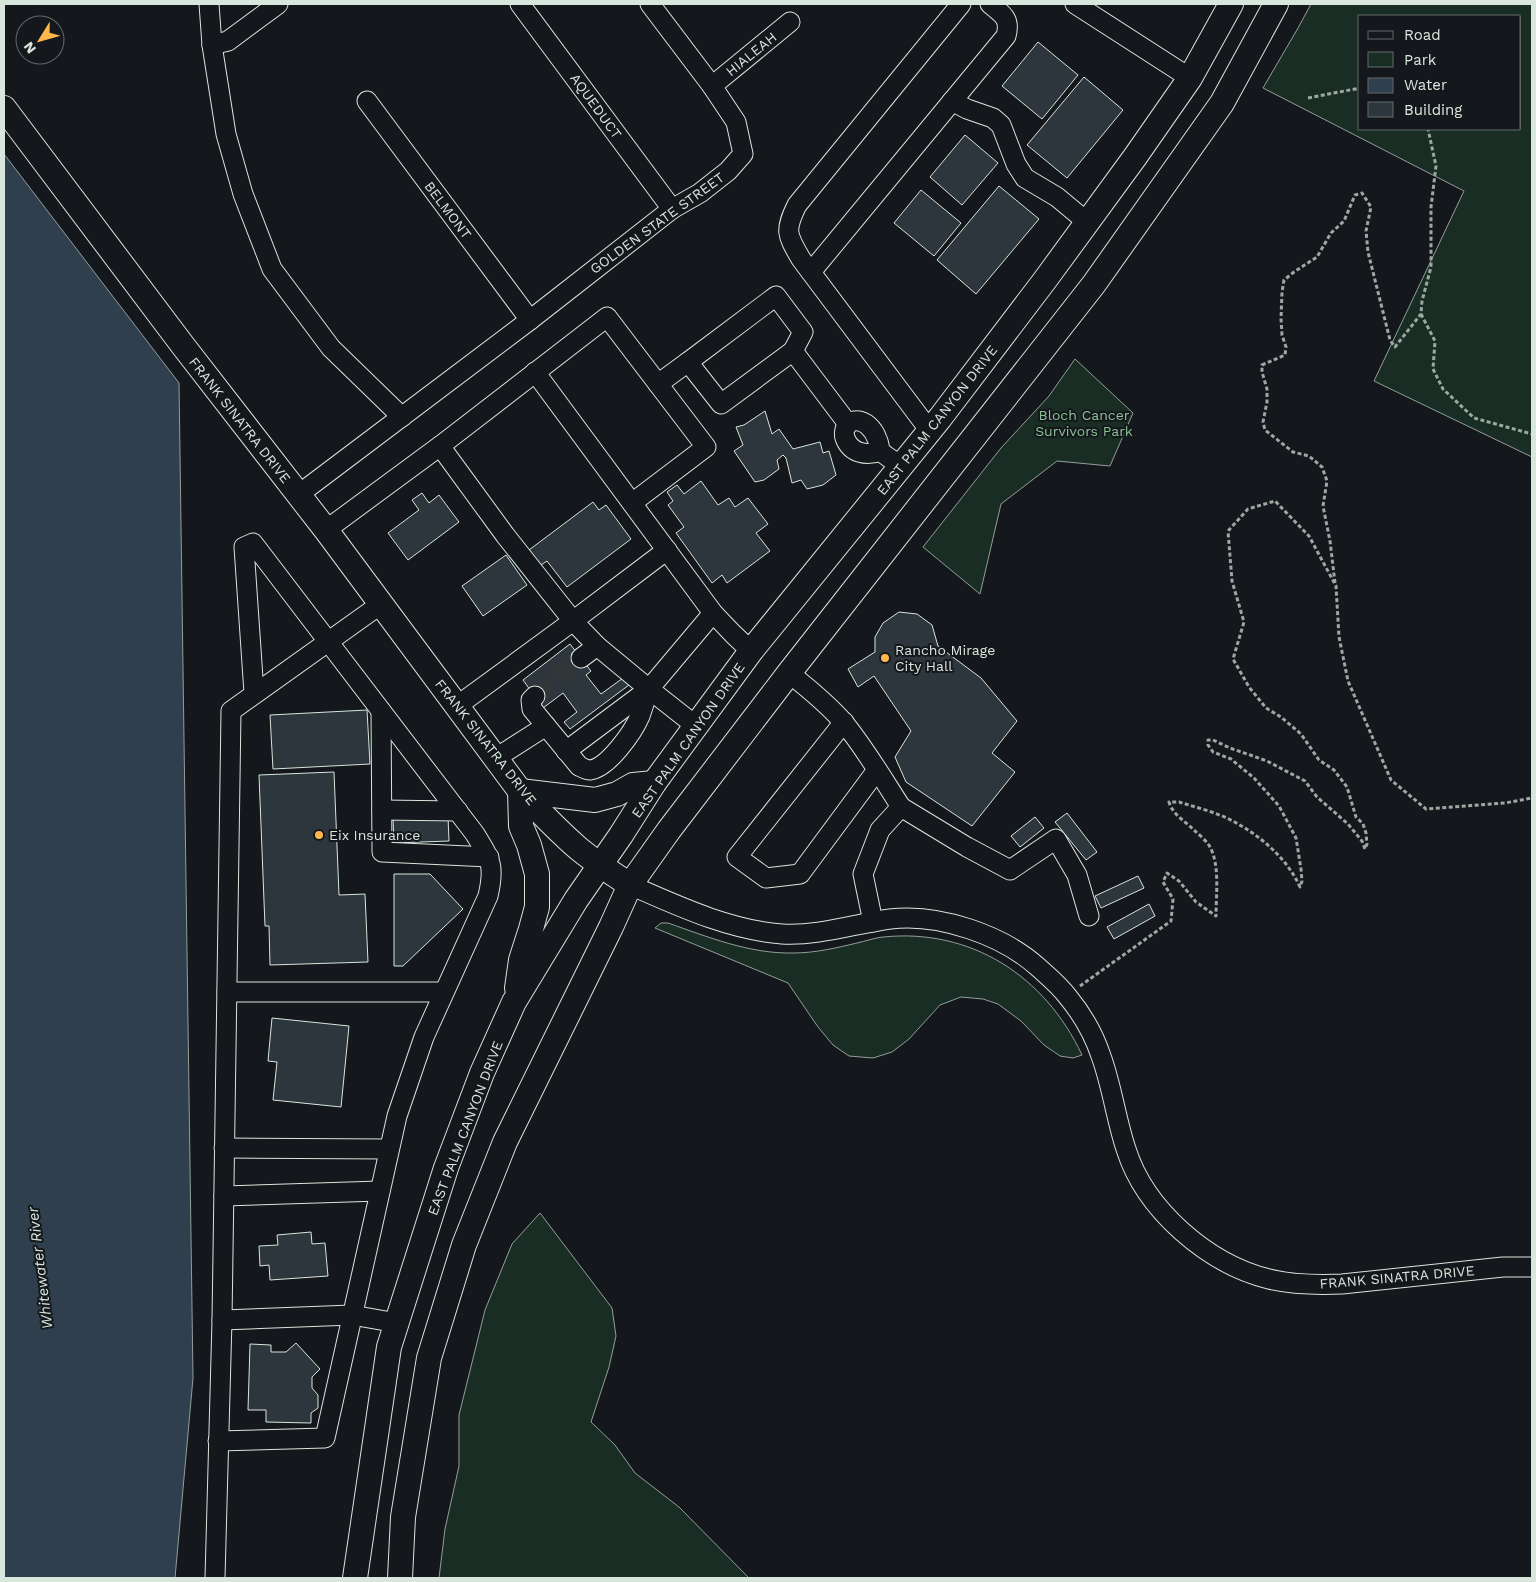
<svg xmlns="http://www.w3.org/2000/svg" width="1536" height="1582" viewBox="0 0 1536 1582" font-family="'Work Sans',sans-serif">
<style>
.green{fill:#1a2d24;stroke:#939e99;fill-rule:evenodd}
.water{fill:#2f3f4d;stroke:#939e99}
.building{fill:#2c363c;stroke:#d8e6dc}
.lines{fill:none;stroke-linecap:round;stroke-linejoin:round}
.minor-tunnel{stroke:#313739;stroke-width:19;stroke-dasharray:19 9;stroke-linecap:butt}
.minor-casing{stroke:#d8e6dc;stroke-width:21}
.major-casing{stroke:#d8e6dc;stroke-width:26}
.path{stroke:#9da8a2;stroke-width:3;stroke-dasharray:4 2.5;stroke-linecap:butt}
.minor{stroke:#14181c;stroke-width:19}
.major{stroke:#14181c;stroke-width:24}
.poi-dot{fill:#ffb74d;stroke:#14181c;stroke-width:2}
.labels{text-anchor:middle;stroke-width:4;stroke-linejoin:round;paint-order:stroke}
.street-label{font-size:14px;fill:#d8e6dc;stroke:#14181c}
.park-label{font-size:14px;fill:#8ac095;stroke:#14181c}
.poi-label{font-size:14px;fill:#d8e6dc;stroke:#14181c;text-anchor:start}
.water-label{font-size:15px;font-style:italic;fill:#d8e6dc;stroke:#14181c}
</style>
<rect width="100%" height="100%" fill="#14181c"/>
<!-- green -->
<g class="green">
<path d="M1311,4H1532V457L1374,381L1464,191L1263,88L1298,28ZM1360,16H1520V129H1360Z"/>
<polygon points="1075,359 1133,413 1110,466 1057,461 1001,504 980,594 923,547 1001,448 1049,396"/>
<path d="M661,923H668C708,937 750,954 793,953C815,953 836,948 857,943C866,941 874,938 883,937C971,928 1045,976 1082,1055L1073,1058L1060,1056L1044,1045L1021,1021L998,1004L983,999L961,997L940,1005L909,1039L892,1052L873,1058L849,1056L833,1045L818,1027L788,983L655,928Z"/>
<polygon points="540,1213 612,1308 616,1336 609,1367 591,1422 615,1445 635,1473 679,1507 749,1578 439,1578 445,1529 459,1466 459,1415 485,1310 512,1244"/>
</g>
<!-- water -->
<polygon class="water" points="4,154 179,383 193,1378 175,1578 4,1578"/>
<!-- building -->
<g class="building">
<polygon points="1038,42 1078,75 1042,119 1002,86"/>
<polygon points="1084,77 1123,110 1067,178 1027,145"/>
<polygon points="965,135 998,163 962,205 930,177"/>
<polygon points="999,186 1039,219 976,294 937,260"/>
<polygon points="921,190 961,223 934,256 894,223"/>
<polygon points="765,411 772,434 779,429 793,449 820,442 823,453 829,451 836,475 823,485 807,489 801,480 792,483 786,458 783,455 777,460 779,469 764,480 755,482 734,451 743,445 736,427 744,425"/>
<polygon points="701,481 718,505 729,498 735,507 748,498 768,524 756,533 770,551 727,583 722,575 712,583 676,533 684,527 668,505 673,501 667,492 677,485 684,494"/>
<polygon points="422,493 429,503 439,495 459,522 408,560 388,533 419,510 412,500"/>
<polygon points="593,502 599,510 606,505 631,539 567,587 547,561 541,565 529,550"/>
<polygon points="506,555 527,585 483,616 462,586"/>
<polygon points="899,612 917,614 932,625 938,646 981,678 1017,721 992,753 1015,772 972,826 906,782 895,757 911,731 874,676 858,687 848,669 875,652 875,637 883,623"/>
<polygon points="570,644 591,671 586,675 601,694 623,678 629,685 570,729 564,722 577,712 563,693 543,708 523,680"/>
<polygon points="367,710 370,764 273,769 270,715"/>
<polygon points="334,772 339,895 365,894 368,962 270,965 269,926 265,926 259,775"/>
<polygon points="1067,813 1097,852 1086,860 1055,822"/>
<polygon points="448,817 449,841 394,843 393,819"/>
<polygon points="1035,817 1044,828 1020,847 1011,836"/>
<polygon points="394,874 430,874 463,909 403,966 394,966"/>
<polygon points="1138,876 1144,888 1101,908 1095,896"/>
<polygon points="1149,904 1155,916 1114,939 1107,927"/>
<polygon points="272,1018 349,1026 341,1107 273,1100 277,1062 268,1061"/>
<polygon points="311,1232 312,1244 325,1243 328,1276 270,1280 269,1265 260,1266 259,1246 278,1245 277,1235"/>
<polygon points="296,1343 320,1369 312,1377 312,1388 318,1395 318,1408 311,1413 311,1423 266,1422 266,1410 248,1410 250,1344 271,1345 271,1352 286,1352"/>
</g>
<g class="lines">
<!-- minor-tunnel -->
<polyline class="minor-tunnel" points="535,696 581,658"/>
<!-- minor casing -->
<g class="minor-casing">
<g id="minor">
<polyline points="209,4 212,45 226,134 243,194 272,269 331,348 402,417"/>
<polyline points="520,4 672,209"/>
<polyline points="1075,4 1190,78"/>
<polyline points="212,45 228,41 278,4"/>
<polyline points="712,86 790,22"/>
<polyline points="367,101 530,320"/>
<polyline points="952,101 967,109 993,118 1001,125 1016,164 1025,178 1057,197 1087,222"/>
<path d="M811,272L1006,36C1011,18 1002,14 990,4"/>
<polyline points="688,362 776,296 803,332 793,351"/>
<polyline points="535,372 713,613 733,634 751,651"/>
<polyline points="658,384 688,362 721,404 793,351 848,424"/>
<path d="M930,431L801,259C787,235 784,231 797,205L961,4"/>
<polyline points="440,446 607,317 706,447 632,503"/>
<path d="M881,451C867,456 851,454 845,438C844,435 844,430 846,427C848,423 850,421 854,421C865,419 874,430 877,439C879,442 879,446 880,450C884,456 896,462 902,466"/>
<polyline points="298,495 530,320 672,209 700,193 728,171 743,154 736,122 712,86 650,4"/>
<polyline points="326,530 440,446 505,535 573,621 597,646 649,689"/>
<polyline points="581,658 597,646"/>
<path d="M789,673C808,688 829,705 845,724C866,750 883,779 901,807L880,830L863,874L873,922"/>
<path d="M535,696L531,700L532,709L579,766C583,768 586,770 590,770C608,768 633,732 640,716C643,707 646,698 649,689"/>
<polyline points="457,706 573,621 667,550"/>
<polyline points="381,711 382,852 489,857"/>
<polyline points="844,722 737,857 766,878 800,874 877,770"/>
<polyline points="696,726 649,689 713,613"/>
<polyline points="566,751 649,689"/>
<polyline points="496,758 546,726"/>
<polyline points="901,807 967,847 1010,870 1056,839 1077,875 1089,916"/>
<polyline points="382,810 458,811"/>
<path d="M630,885C678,906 729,930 782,934C819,936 854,924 890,919C939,913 1003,935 1039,968C1048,976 1060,986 1068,997C1082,1014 1094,1035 1101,1056C1112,1086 1116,1119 1126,1149C1145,1210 1208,1264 1269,1279C1293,1285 1318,1285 1342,1284L1503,1267H1532"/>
<polyline points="227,992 443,992"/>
<polyline points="224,1148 389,1149"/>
<polyline points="224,1196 380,1191"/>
<polyline points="222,1320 352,1315 397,1323"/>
<path d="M218,1441L325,1438L397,1116L424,1037L488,896C495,866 491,860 475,834L253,543L244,547L254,693"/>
<polyline points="215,1578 222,1320 231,711 381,604"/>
</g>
</g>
<!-- major casing -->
<g class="major-casing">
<g id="major">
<path d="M4,108L184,347L326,530L520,791C539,811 558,831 579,849C595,862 613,874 630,885"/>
<polyline points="520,791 595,800 617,794 633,785 654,783"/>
<polyline points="517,988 521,960 531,929 537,907 537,874 529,845 521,826 520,791"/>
<polyline points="355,1578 389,1347 446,1168 482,1073 514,1002 576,900 621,835 654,783 751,651 940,418 1045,280 1135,157 1190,78 1231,4"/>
<polyline points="400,1578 403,1517 429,1358 464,1245 505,1142 611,927 630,885 669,830 789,673 1094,284 1222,103 1276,4"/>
</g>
</g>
<!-- path -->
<g class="path">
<polyline points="1308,98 1360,88"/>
<polyline points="1421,314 1435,341 1433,369 1443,389 1474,418 1532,434"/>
<polyline points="1335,583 1330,541 1323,506 1327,481 1322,467 1309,456 1293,452 1265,430 1263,422 1267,402 1267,389 1262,372 1262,365 1285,355 1286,347 1282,335 1281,319 1282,292 1284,280 1294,272 1317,257 1331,233 1344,221 1355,195 1362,193 1371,207 1366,231 1368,252 1390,340 1395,347 1421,314 1422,301 1431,267 1431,207 1436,166 1428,129"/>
<path d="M1080,986L1171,921L1173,899L1163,882L1167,873L1179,881L1196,902L1216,916C1216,895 1220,865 1210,847C1207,841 1199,835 1194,830C1185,821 1173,815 1169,802H1179C1198,808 1220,813 1238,824C1263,838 1288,860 1300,887L1302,881L1301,869L1296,838L1279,806L1254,778L1231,759L1213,752L1208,745V740H1213L1230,748L1267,761L1305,781L1317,797L1348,824L1362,841L1365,849L1367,844L1366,833L1363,824L1356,817L1347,787L1334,770L1319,760L1301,734L1281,717L1266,708L1249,687L1233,659L1244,622L1232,581L1228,531L1248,509L1275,501L1309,536L1336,586L1339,637L1348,681L1391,780L1426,809L1505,803L1532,798"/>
</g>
<!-- minor -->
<use href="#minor" class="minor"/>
<!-- major -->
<use href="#major" class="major"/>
</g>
<!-- markers -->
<g class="poi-dot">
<circle cx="885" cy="658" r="5"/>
<circle cx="319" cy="835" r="5"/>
</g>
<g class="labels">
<!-- street labels -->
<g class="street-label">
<text transform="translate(751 54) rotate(-39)" y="5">HIALEAH</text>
<text transform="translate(596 106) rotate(54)" y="5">AQUEDUCT</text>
<text transform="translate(448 210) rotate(53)" y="5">BELMONT</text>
<text transform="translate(657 223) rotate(-36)" y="5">GOLDEN STATE STREET</text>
<text transform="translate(240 420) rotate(52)" y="5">FRANK SINATRA DRIVE</text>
<text transform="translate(937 420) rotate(-52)" y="5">EAST PALM CANYON DRIVE</text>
<text transform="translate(688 740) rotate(-55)" y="5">EAST PALM CANYON DRIVE</text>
<text transform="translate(486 742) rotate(52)" y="5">FRANK SINATRA DRIVE</text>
<text transform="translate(465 1128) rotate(-69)" y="5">EAST PALM CANYON DRIVE</text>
<text transform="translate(1397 1277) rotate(-5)" y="5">FRANK SINATRA DRIVE</text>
</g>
<!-- park labels -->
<g class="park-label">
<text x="1084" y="420">Bloch Cancer<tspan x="1084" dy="16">Survivors Park</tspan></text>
</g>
<!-- poi labels -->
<g class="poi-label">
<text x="895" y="655">Rancho Mirage<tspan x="895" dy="16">City Hall</tspan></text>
<text x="329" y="840">Eix Insurance</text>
</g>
<!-- water labels -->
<g class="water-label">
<text transform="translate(40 1268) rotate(-97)" y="5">Whitewater River</text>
</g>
</g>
<!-- border -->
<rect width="1536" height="1582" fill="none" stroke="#d8e6dc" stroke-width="10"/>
<!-- legend -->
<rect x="1358" y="15" width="162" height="115" fill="#14181c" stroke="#626a69"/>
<rect x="1368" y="31" width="25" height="8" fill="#14181c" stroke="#626a69"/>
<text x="1404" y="40" font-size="15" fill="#d8e6dc">Road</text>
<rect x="1368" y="52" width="25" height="15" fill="#1a2d24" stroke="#626a69"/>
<text x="1404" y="65" font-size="15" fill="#d8e6dc">Park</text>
<rect x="1368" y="78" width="25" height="15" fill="#2f3f4d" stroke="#626a69"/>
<text x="1404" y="90" font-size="15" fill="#d8e6dc">Water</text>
<rect x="1368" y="102" width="25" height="15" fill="#2c363c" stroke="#626a69"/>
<text x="1404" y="115" font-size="15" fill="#d8e6dc">Building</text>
<!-- north arrow -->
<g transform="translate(40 40) rotate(233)"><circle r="24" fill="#14181c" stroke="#626a69"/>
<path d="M0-4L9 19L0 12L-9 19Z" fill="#ffb74d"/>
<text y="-8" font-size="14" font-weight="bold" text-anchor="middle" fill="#d8e6dc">N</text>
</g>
</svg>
